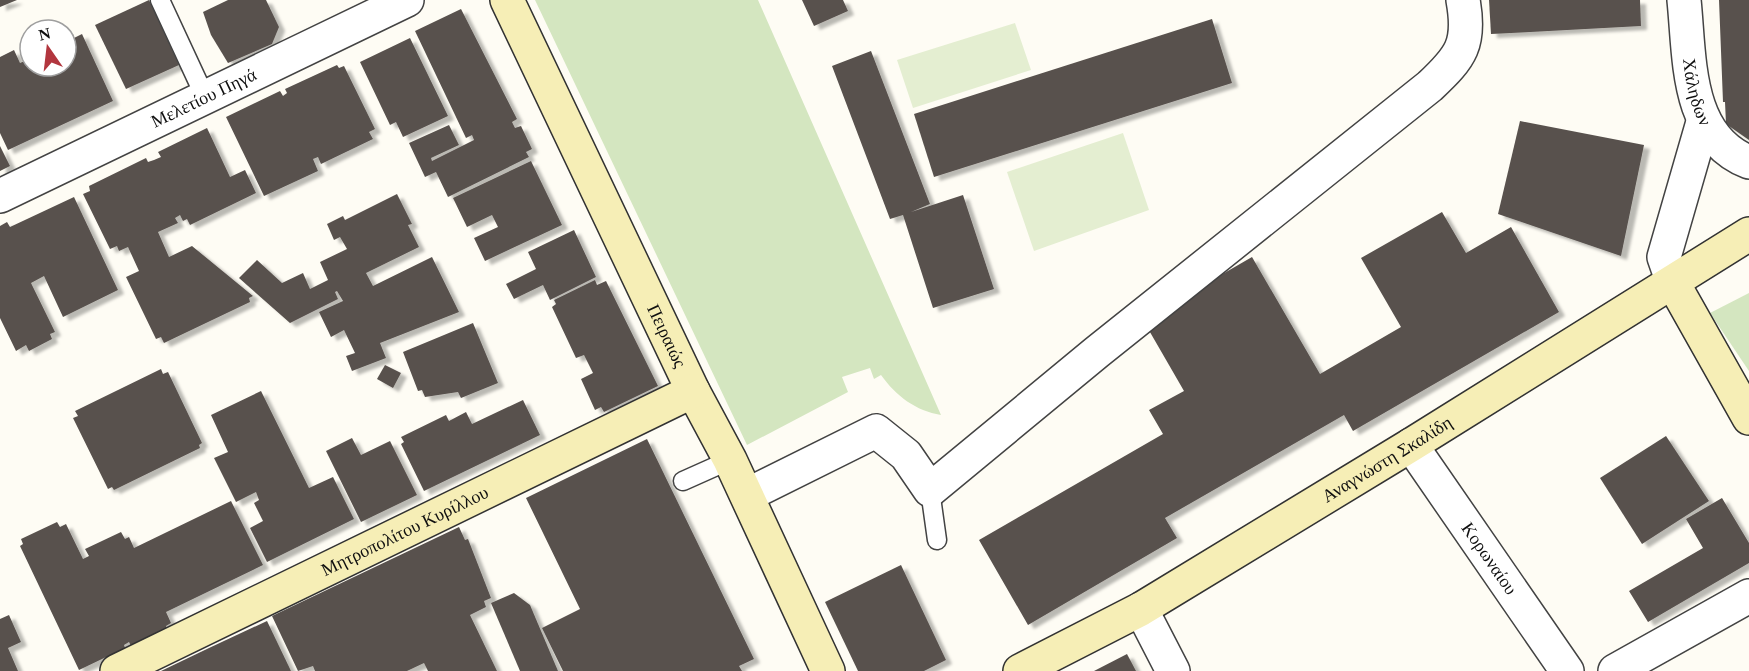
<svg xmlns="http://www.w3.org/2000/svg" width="1749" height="671" viewBox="0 0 1749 671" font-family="'Times New Roman',serif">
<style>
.green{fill:#d4e6c0}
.pitch{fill:#e4eed1}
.building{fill:#58514d;filter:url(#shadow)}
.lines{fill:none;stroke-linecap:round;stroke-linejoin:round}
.lane-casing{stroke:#434343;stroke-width:21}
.street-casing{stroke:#434343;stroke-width:36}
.secondary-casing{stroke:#323232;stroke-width:36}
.lane{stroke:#fff;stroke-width:18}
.street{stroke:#fff;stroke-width:33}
.secondary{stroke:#f6eeb6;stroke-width:33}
.labels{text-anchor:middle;stroke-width:6;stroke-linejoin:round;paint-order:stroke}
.street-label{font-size:18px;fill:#101010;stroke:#fff}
</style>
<defs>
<filter id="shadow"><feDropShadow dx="6" dy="4" stdDeviation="1.5" flood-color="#0004"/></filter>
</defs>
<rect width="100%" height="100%" fill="#fefcf4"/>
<!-- green -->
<g class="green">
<path d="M535,0H758L941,415C916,411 896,396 881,375L874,379L870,368L842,377L848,392L747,445Z"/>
<polygon points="1749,293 1749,371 1710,313"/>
</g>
<!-- pitch -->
<g class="pitch">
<polygon points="1015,23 1031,70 913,108 897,60"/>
<polygon points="1123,133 1149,210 1034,251 1007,172"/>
</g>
<!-- building -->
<g class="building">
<polygon points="0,0 17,0 0,7"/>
<polygon points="149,0 179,65 126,89 95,25"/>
<polygon points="228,0 266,0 279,27 272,44 228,63 211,35 203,12"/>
<polygon points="802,0 843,0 848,11 814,26"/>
<polygon points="1489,0 1640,0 1641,26 1491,34"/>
<polygon points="1719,0 1749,0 1749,140 1726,124 1725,102 1723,102"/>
<polygon points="461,9 517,119 512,122 515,128 521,126 532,149 526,152 529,157 448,197 436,172 425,177 409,143 449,125 459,145 431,158 432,161 474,140 472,135 466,138 415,31"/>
<polygon points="1212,19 1232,83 934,177 914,114"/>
<polygon points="73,34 74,38 82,34 113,101 8,150 0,133 0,57 14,50 20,63 27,60 24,56 30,53 30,66 66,66 66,37"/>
<polygon points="410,38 448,116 403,137 396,122 390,125 360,62"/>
<polygon points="871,51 930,204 911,212 963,195 994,289 933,308 903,215 890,219 832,66"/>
<polygon points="337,65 339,68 344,66 375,129 369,132 373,139 321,164 318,157 313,159 318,171 264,196 226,117 280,91 283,96 287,93 285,89"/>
<polygon points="1520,121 1644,145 1621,256 1498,214"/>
<polygon points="207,128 230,177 245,170 256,193 190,225 187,219 183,221 180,215 175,218 178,223 158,232 169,257 192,246 253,296 249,298 250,302 164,343 161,337 156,339 126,277 139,271 128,247 119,251 117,246 110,249 83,194 90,191 89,186 146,158 148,162 154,160 161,157 158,152"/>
<polygon points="0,146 10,166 0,171"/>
<polygon points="531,161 562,225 485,261 474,238 498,227 492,215 467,227 453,198"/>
<polygon points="397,194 412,224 408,225 419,247 366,273 373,286 432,257 459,312 380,343 386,358 352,371 346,356 355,353 344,330 331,337 319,312 343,301 337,291 335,292 338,299 290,323 239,278 257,260 282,283 303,273 310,289 328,280 320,262 347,249 340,237 334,240 327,224 343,216 345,220"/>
<polygon points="74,197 118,290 63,317 44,276 31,283 55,332 50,334 52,339 29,351 26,345 16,351 0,318 0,226 7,222 10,227"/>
<polygon points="1442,212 1466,253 1511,227 1559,312 1353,431 1344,415 1165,518 1177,538 1028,625 979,540 1163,434 1149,410 1184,391 1143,320 1252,257 1320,374 1401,327 1361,258"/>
<polygon points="574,230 596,277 550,300 543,285 514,299 506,284 536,269 528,252"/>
<polygon points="595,280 597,285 606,281 658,386 604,412 601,407 595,410 581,379 593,373 584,355 576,358 552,307 556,304 554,300"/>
<polygon points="473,323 498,383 461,398 458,392 425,397 422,390 418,391 403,352"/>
<polygon points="385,365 401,373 393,388 377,379"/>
<polygon points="161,369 163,374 168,372 202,443 199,445 200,448 114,490 112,487 108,489 73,418 78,416 75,411"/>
<polygon points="261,391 309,488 333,477 354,519 267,562 250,528 263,521 254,503 259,500 256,492 236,502 214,458 228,452 211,415"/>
<polygon points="523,400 540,435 424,491 401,444 404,442 401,437 446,415 449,421 466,412 472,424"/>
<polygon points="1666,436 1709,501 1642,544 1600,478"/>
<polygon points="352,438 361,455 390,441 417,495 361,522 326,451"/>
<polygon points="647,439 754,659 739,666 742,671 563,671 542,628 580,609 526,498"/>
<polygon points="1722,498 1749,543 1749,563 1648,622 1629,591 1703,548 1686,519"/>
<polygon points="231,501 263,565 166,612 171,623 166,626 168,631 132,648 129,642 124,645 125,648 79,670 20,546 23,544 21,539 57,522 60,527 66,524 83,559 89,556 85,549 121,532 125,539 129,537 134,548"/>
<polygon points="459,527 465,540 468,539 491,598 484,601 486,607 470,615 497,671 428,671 424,663 407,671 315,671 313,666 298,671 272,616"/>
<polygon points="901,565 946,660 924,671 858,671 825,602"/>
<polygon points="514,593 530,605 558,671 520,671 491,603"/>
<polygon points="9,615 21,642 8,648 18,671 0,671 0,619"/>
<polygon points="267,621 291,671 161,671 209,648"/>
<polygon points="1127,654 1136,671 1094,671"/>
</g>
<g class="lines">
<!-- lane casing -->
<g class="lane-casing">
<g id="lane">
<polyline points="160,0 205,97"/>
<polyline points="683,481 730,460"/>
<polyline points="930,490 937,540"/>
</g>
</g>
<!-- street casing -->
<g class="street-casing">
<g id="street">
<path id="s1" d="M1684,0C1690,57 1685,137 1749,162"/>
<path id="s2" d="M0,196L407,0"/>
<polyline points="1673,283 1664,257 1703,122"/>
<path id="s3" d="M1411,445L1567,671"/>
<path d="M747,495L876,431L906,455L930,490L1097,352L1430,86C1461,57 1471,44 1463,0"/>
<polyline points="1141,609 1173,671"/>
<polyline points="1615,671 1749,596"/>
</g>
</g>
<!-- secondary casing -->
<g class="secondary-casing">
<g id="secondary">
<path id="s4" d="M507,0L693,391L730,460L828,671"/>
<polyline points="1673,283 1749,418"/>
<path id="s5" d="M117,671L693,391"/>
<path id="s6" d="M1020,671L1141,609L1411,445L1749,234"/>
</g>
</g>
<!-- lane -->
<use href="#lane" class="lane"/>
<!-- street -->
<use href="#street" class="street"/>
<!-- secondary -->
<use href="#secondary" class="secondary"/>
</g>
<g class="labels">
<!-- street labels -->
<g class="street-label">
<text dy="6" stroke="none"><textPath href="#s1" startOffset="93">Χάληδων</textPath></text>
<text dy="6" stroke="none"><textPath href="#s2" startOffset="226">Μελετίου Πηγά</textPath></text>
<text dy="6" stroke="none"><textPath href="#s4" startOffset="372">Πειραιώς</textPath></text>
<text dy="6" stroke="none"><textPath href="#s6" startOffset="424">Αναγνώστη Σκαλίδη</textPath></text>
<text dy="6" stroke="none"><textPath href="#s5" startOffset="320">Μητροπολίτου Κυρίλλου</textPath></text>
<text dy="6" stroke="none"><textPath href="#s3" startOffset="138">Κορωναίου</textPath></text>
</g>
</g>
<!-- north arrow -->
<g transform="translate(48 48) rotate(346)"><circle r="28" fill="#ffffff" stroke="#9f9f9f" stroke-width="1.5"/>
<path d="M0-4.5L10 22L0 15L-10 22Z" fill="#b2363e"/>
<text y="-9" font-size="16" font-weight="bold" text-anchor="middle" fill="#101010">N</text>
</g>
</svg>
